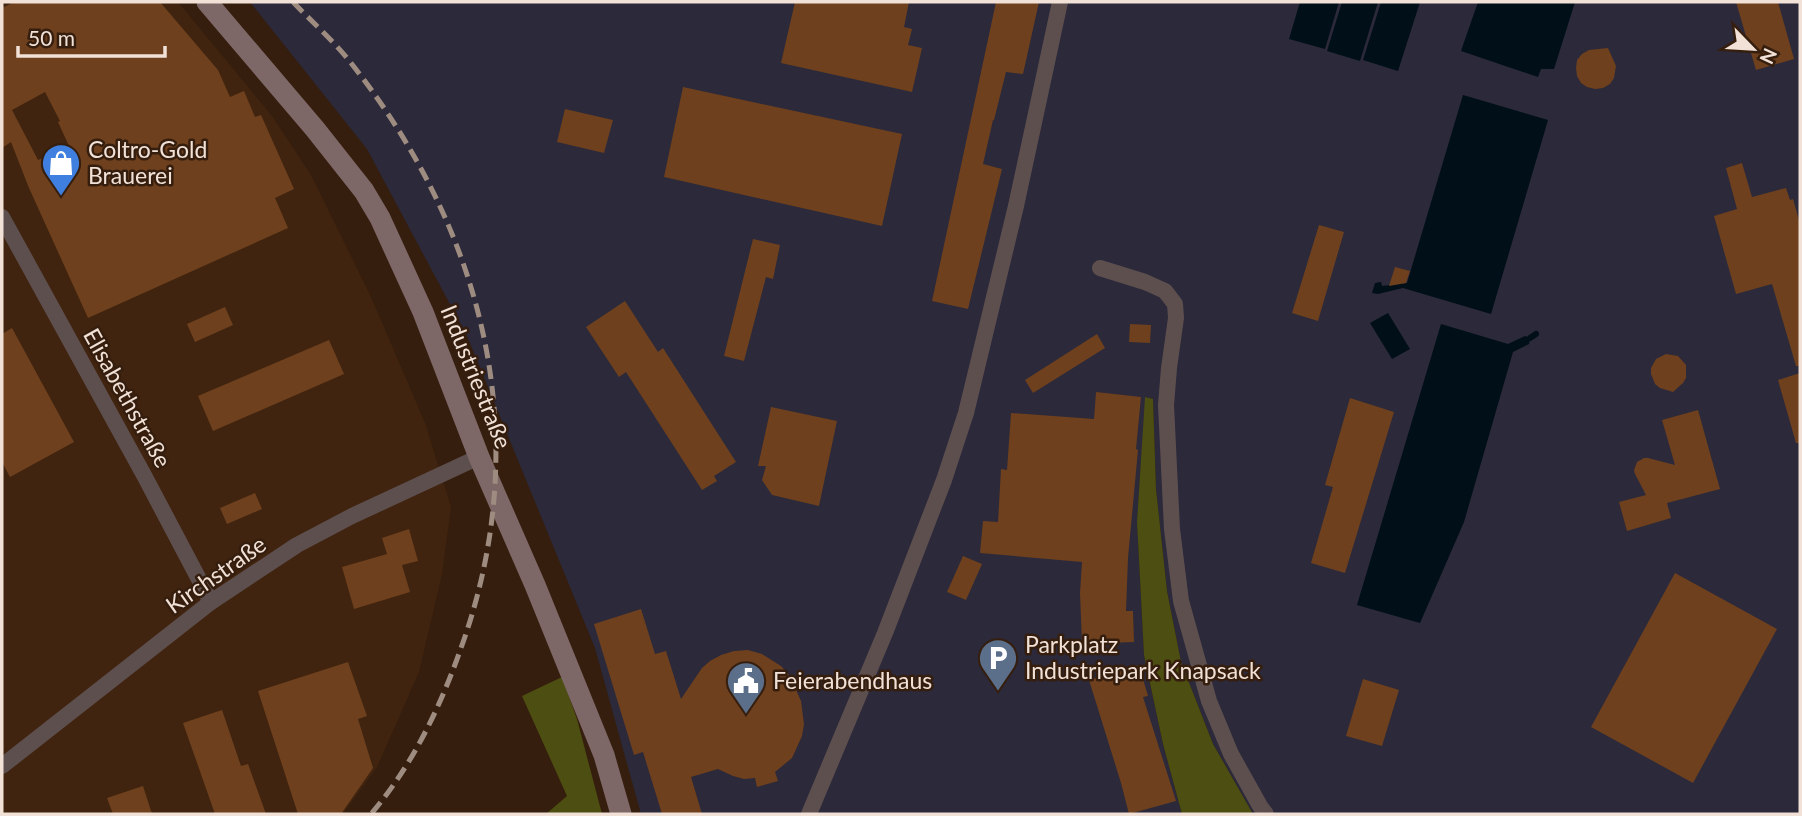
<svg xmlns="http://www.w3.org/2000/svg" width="1802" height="816" viewBox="0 0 1802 816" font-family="Lato,sans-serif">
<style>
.built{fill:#40240f}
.industrial{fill:#2b293a}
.forest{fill:#4d4e11}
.water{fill:#010f18}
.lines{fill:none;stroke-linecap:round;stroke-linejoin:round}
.stream{stroke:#010f18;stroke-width:6}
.building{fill:#6e401d;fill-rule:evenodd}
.street{stroke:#5e4f4f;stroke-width:16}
.secondary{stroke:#7e6767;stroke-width:21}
.rail{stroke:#9f8c80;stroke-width:5;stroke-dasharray:14 7;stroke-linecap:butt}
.labels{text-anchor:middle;stroke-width:5;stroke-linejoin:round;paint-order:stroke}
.poi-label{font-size:23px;fill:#f1e1d7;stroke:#351e0e;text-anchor:start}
.street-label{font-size:23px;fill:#f1e1d7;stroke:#351e0e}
</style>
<rect width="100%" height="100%" fill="#351e0e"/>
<!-- built -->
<polygon class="built" points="2,2 178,2 272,116 311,175 371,297 425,423 451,507 442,574 419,672 377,767 343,814 2,814"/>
<!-- industrial -->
<polygon class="industrial" points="250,2 1800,2 1800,814 1253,814 1213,744 1181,662 1167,591 1156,489 1153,399 1146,397 1137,522 1144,655 1163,744 1182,814 641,814 595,648 467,336 367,149"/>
<!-- forest -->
<g class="forest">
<polygon points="1145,397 1153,399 1156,489 1167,591 1181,662 1213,744 1253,814 1182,814 1163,744 1144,655 1137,522"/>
<polygon points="562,677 577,719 602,814 546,814 567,796 522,696"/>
</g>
<!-- water -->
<g class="water">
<polygon points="1300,2 1339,2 1325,49 1289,39"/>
<polygon points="1342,2 1378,2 1360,61 1327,51"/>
<polygon points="1381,2 1420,2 1398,71 1363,60"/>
<polygon points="1478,2 1575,2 1554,69 1541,69 1538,77 1461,51"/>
<polygon points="1463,95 1548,120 1491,314 1403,288 1378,294 1372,293 1375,283 1381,282 1382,286 1407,283"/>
<polygon points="1388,313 1410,349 1392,359 1370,323"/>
<polygon points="1441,324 1508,344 1525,336 1530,338 1529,344 1513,352 1464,522 1420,623 1357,605"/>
</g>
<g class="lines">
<!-- stream -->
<polyline class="stream" points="1530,338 1536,334"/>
</g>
<!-- building -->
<g class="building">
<path d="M14,2H160L218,70L230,97L244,91L255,117L261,115L294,189L275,198L288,228L88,318L29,188L11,142L2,148V8ZM45,92L60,121L58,122L69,146L38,160L12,110Z"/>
<polygon points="795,2 909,2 904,27 912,29 908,45 922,48 912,92 781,63"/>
<polygon points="996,2 1039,2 1023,74 1006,72 994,120 993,120 983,164 1002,169 968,309 932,301"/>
<polygon points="1736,2 1778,2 1794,59 1756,70"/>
<polygon points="1608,48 1616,66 1614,78 1610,84 1603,88 1595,89 1587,87 1581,83 1577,76 1576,68 1577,60 1582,54 1589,50"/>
<polygon points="683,87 902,134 882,226 664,177"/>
<polygon points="565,109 613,120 604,153 557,142"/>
<polygon points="1742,163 1752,197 1786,188 1790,200 1793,199 1800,224 1800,366 1796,366 1772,284 1736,294 1714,216 1737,209 1726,168"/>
<polygon points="1319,225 1344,232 1318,321 1292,313"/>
<polygon points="753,239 780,245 773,279 766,277 744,361 724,356"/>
<polygon points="1395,267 1410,271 1406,283 1389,286"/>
<polygon points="625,301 658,352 663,348 736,462 714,476 717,481 702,490 626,372 619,377 586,327"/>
<polygon points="225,307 233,325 195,342 187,324"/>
<polygon points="1130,324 1151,325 1150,343 1129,342"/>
<polygon points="12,328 74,442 10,477 2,462 2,334"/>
<polygon points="1097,334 1105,348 1033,393 1025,380"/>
<polygon points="329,340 344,374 213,431 198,396"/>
<polygon points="1666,354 1678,356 1686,365 1686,378 1683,383 1673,392 1660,388 1655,384 1651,374 1651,368 1656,359"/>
<polygon points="1800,373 1800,443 1796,443 1778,380"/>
<polygon points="1096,392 1141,397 1136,449 1138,450 1128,558 1126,611 1133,611 1134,642 1082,644 1080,593 1082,562 980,553 983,521 998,522 1001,469 1007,470 1011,413 1094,419"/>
<polygon points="1350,398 1394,412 1345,573 1311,563 1333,487 1325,485"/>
<polygon points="771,407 837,421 819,506 772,495 762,480 766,466 758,466"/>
<polygon points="1698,410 1720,489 1667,503 1671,518 1627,531 1619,502 1646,495 1635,474 1634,470 1637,462 1644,458 1648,458 1675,465 1662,420"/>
<polygon points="255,493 262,509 227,524 220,508"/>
<polygon points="409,529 418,561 402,565 410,592 354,609 342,567 387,554 382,538"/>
<polygon points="963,556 982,564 966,600 947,592"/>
<polygon points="1675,573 1777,629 1693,783 1591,727"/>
<polygon points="641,609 655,654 666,651 681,699 702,668 710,661 721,655 734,651 748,650 762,654 781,666 790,676 801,701 804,724 802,736 792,758 775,772 778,781 757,787 755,778 744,779 733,776 718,769 691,777 702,814 662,814 643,752 634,755 594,624"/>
<polygon points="348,662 367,716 358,719 373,768 341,814 298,814 258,691"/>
<polygon points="1139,665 1148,696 1143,697 1176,801 1129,814 1121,783 1089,680"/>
<polygon points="1363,679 1399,690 1382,746 1346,736"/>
<polygon points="222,710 241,766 248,764 266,814 215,814 183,723"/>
<polygon points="143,786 152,814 113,814 107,798"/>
</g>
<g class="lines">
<!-- street -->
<g class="street">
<polyline points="2,217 145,477 211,602"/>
<polyline points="1100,268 1145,282 1165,291 1175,304 1176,318 1169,368 1166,405 1172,529 1181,601 1209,701 1231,754 1260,806 1266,814"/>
<polyline points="2,766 211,602 297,545 352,516 479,457"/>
<polyline points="809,814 885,633 944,480 966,413 1016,206 1060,2"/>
</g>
<!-- secondary -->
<polyline class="secondary" points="207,2 315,129 364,191 380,218 423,312 479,457 535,585 604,755 621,814"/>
<!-- rail -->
<path class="rail" d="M293,2C312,22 334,41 351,63C486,234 536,440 461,648C440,708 412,766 371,814"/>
</g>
<!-- icons -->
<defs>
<g id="shop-pin" transform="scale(2.0125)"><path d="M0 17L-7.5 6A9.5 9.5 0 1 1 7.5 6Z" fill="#3f7fe0" stroke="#351e0e"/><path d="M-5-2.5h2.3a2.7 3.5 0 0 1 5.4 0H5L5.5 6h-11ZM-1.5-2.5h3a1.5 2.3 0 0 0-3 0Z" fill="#fff"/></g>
<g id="parking-pin" transform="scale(2.0125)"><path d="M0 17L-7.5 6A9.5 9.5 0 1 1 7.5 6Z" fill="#5c6f8a" stroke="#351e0e"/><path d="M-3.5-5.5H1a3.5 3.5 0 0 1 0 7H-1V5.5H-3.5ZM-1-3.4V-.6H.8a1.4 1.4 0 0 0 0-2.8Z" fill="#fff"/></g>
<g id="civic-pin" transform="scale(2.0125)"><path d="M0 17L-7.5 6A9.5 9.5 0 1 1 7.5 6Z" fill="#5c6f8a" stroke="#351e0e"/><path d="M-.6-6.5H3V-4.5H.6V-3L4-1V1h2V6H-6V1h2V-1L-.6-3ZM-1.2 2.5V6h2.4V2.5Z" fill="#fff"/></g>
</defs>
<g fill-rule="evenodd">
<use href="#shop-pin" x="61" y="163"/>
<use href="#parking-pin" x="998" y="658"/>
<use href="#civic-pin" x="746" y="681"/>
</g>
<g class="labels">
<!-- poi labels -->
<g class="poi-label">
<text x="88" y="158">Coltro-Gold<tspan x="88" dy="26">Brauerei</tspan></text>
<text x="1025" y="653">Parkplatz<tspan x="1025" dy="26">Industriepark Knapsack</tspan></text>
<text x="773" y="689">Feierabendhaus</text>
</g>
<!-- street labels -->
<g class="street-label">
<text transform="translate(476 377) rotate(68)" y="8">Industriestraße</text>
<text transform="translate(127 398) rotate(61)" y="8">Elisabethstraße</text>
<text transform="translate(216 575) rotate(-35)" y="8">Kirchstraße</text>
</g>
</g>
<!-- border -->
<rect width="1802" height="816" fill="none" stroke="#f1e1d7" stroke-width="7"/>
<!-- north arrow -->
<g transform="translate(1753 49) rotate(115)" stroke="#351e0e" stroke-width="5" paint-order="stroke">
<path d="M0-5L12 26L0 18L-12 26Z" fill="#f1e1d7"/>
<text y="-10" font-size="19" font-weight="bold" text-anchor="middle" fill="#f1e1d7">N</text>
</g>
<!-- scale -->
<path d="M18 46v10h147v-10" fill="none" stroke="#f1e1d7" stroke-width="3.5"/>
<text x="28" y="46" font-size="21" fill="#f1e1d7" stroke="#351e0e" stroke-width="5" paint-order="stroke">50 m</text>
</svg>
